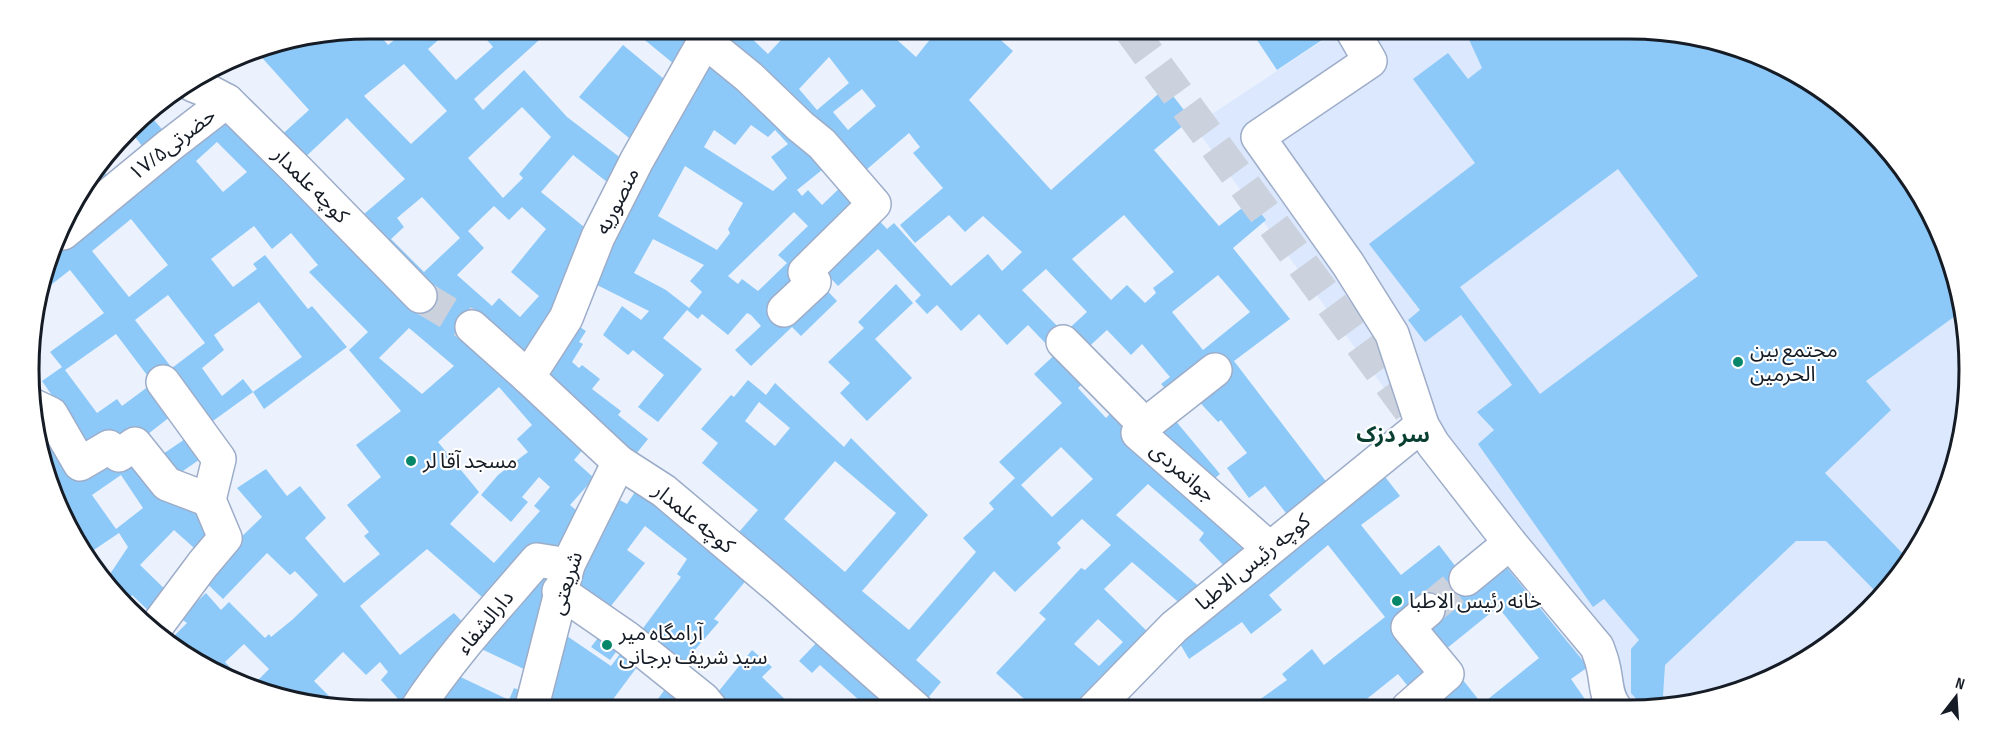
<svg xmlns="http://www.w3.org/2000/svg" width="1998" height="739" viewBox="0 0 1998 739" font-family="'Sofia Sans Condensed','Noto Sans Arabic',sans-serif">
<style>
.built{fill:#dce8fe}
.building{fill:#8dc9f8;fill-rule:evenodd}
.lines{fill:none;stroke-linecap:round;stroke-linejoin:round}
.minor-tunnel{stroke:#cbd2de;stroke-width:33;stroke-dasharray:33 16;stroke-linecap:butt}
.minor-casing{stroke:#9dadc9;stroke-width:36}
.minor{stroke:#fff;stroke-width:33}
.poi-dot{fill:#07876a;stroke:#fff;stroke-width:2}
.labels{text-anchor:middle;stroke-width:4.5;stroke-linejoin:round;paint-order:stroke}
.street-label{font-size:21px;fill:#161c26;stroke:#fff}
.poi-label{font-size:21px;fill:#161c26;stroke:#fff;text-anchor:start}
.neighbourhood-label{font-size:22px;font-weight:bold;fill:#083f30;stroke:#fff}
.rim{fill:none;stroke:#161c26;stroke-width:3}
</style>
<rect width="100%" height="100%" fill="#ebf2fe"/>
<!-- built -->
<polygon class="built" points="1324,28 1628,28 1717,40 1836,99 1924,199 1967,325 1958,458 1912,559 1854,626 1779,675 1673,708 1616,708 1194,126 1328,37"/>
<!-- building -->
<g class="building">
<path d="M370,28H374L388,45L409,28H452L428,49L456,80L493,47L477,28H547L549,31L474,99L483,110L524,70L567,117L626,162L612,186L573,155L541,192L589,231L527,364L584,448L574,460L594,478L570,505L584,517L550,557L490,604L427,549L360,606L400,655L454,613L468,628L408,710H391L400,701L381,680L388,672L380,662L366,675L343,652L314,681L333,700L328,705L281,699L253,685L269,669L244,644L225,662L241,679L167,643L187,623L180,618L206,593L221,610L229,602L265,638L269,634L271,637L292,620L318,595L295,571L290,575L267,553L223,599L200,577L262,517L237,488L266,469L287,496L300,486L326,518L305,538L344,583L380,554L364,536L369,532L347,505L381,477L356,445L401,411L349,350L368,332L309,272L318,265L291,233L272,249L254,226L211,259L233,287L257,269L253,264L265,255L308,309L312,306L347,347L264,409L253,392L302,357L259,302L214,335L224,350L202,368L222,396L243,379L253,392L206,426L153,383L116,334L65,370L97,413L117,399L122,406L153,383L175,413L139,441L89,449L42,381L62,367L50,352L104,313L70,270L42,292L59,244L221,111L357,220L405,179L347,118L300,162L277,139L309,110L256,51L260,47ZM404,64L447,111L411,144L364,96ZM522,107L551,137L519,174L523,178L503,198L468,158ZM217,142L247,172L223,192L196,161ZM422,197L460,238L424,272L391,239L404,227L397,218ZM494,206L509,220L522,207L546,229L511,272L539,296L520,317L499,298L492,306L457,275L484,248L468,231ZM131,219L168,265L129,297L92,251ZM168,295L205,343L172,368L135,320ZM409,328L454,366L422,394L379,358ZM499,387L532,425L517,439L528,452L498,475L481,495L511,522L528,502L522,497L539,477L550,487L534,506L540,511L494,563L450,524L479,492L438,442Z"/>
<polygon points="637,28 699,28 674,64 635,32"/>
<path d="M720,28H741L768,54L792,28H884L916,57L939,28H999L994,34L1013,51L969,100L1051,190L1166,87L1191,119L1154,150L1219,226L1251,201L1266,220L1233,248L1290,319L1234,361L1328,484L1289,517L1265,486L1249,498L1227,468L1247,453L1221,420L1218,422L1192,394L1173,397L1161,384L1170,377L1142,344L1131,355L1107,330L1082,353L1049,347L1028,325L1007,345L979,314L961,331L937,305L927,314L915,301L921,295L878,249L838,286L819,266L874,215L887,229L894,223L951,286L988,254L1002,271L1022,252L983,216L965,232L949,215L915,243L900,225L943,188L913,153L920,147L909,133L858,177L721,44ZM829,57L849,83L817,110L799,89ZM862,89L876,106L848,130L833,112ZM1124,215L1174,272L1153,288L1156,293L1145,303L1127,285L1111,300L1072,259ZM1046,269L1087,312L1064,333L1022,290ZM1218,275L1250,312L1203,350L1172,312Z"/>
<polygon points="1249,28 1324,28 1328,36 1277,70"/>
<path d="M1470,28H1521L1525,35L1533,28H1628L1717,40L1836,99L1924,199L1962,311L1866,381L1891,410L1825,473L1910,561L1880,596L1826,541H1796L1665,665L1663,696L1673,708H1644L1631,693V649L1639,640L1604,599L1593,607L1478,444L1494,430L1477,412L1512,385L1461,315L1425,342L1408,320L1420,310L1369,244L1475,163L1413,79L1448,53L1468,79L1482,68L1466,33ZM1618,169L1698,276L1540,394L1460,287Z"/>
<polygon points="623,45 664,79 629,138 579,97"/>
<path d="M715,56L832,162L797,190L802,196L808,190L822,205L848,180L870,202L820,283L837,301L801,336L792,327L751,366L735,350L761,326L751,315L747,313L728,335L702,314L698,319L687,310L663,338L702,369L658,422L638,407L664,375L633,350L628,355L603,335L622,306L641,320L649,311L591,282L656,150ZM751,125L768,137L775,130L788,144L771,157L787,178L773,191L704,147L714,130L735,145ZM685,166L743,203L728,229L730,233L717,250L658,216ZM794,212L808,226L778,255L787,263L758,291L742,279L738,284L728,276ZM653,239L704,265L690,281L702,292L689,308L666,290L634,273Z"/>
<polygon points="147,112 167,135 147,152 130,131"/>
<polygon points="100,167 112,181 82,206 76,197"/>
<polygon points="896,284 913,303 875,339 912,378 867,421 840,393 850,383 828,362 864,328 858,322"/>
<polygon points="572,322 586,331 579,342 583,344 572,362 579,368 582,365 600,379 592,389 621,411 618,415 648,439 632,459 538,375"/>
<path d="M1062,348L1089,377L1078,388L1106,418L1119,404L1257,543L1226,568L1199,540L1204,533L1148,484L1116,515L1202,589L1183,606L1132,562L1104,589L1152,636L1083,709H1035L996,673L1046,619L1039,613L1081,568L1085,570L1111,545L1082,519L1057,543L1061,548L1015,592L994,571L916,660L941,682L923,704L732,540L758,510L702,463L718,443L701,429L731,395L734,397L748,380L766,395L775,383L844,447L851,438L928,515L862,591L909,630L976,552L963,538L994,509L989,503L1015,478L999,462L1062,403L1034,374ZM759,402L790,428L775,446L745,421ZM1061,447L1093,479L1052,517L1021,485ZM835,461L896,513L845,572L784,519ZM1098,619L1123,642L1099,666L1074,644Z"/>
<polygon points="1169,413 1220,474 1208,484 1148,430"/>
<path d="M35,426L38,432L46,427L75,480L108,457L137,453L174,494L218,535L202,555L174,530L140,565L171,595L154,616L132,595L126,602L106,580L128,547L119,533L85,556L35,436ZM121,475L143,508L116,529L92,495Z"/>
<polygon points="191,435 206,455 170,480 154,460"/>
<polygon points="1379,469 1400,496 1361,525 1401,575 1439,545 1473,589 1504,564 1588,667 1571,679 1591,708 1418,708 1459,675 1482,704 1539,658 1498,607 1441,653 1421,629 1434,618 1424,605 1397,625 1438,673 1415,695 1398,674 1358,706 1361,708 1248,708 1287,680 1282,674 1312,649 1324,665 1385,617 1328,545 1269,595 1282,610 1251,634 1242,622 1189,659 1176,637 1341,498"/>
<polygon points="639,486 748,578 714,619 719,622 679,668 638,635 681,577 677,574 687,559 645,526 627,550 645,563 607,611 567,581 611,495 627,504"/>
<polygon points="542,566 559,575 528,671 475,646"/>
<polygon points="604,630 622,644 610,660 591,647"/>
<polygon points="567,636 611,666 623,650 640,663 611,702 621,710 558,710 545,699"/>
<polygon points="822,637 892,709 869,709 820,665 812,673 799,661"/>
<polygon points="752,650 772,667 762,677 796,710 729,710 714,697"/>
<polygon points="450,672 509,700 514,688 524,692 519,710 424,710"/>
<polygon points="668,685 687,700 679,710 650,710"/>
<polygon points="363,700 373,710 355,709"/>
</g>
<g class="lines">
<!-- minor-tunnel -->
<g class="minor-tunnel">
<polyline points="1129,28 1419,423"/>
<polyline points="420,296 472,327"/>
<polyline points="1428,610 1466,579"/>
</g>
<!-- minor casing -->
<g class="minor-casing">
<g id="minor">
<path d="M1351,28L1370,61L1258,137L1348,264L1392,334L1422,425L1433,444L1510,543L1597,647C1599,653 1602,660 1603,666C1607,681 1605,695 1615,708"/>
<polyline points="706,42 749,77 800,126 822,144 874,204 805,272 814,282 784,310"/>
<polyline points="193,85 208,91 227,101 299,172 420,296"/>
<polyline points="63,233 170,145 227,101"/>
<polyline points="472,327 528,377 619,462 664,491 779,588 916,709"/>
<polyline points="1063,342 1145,425 1138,433 1269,548"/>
<polyline points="528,377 566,318 598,237 637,160 712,28"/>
<polyline points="34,406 51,414 80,464 109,447 119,455 135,444 167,484 209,500"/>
<polyline points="1145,425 1215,370"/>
<polyline points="1466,579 1510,543"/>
<polyline points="559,591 627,638 703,699 712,710"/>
<polyline points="153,631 203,564 225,538 209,500 219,459 163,382"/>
<polyline points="1408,708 1447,674 1408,627 1428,610"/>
<polyline points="1094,709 1174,627 1422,425"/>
<path d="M416,710C451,656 495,609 537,560L568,565"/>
<polyline points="531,710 568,565 619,462"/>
</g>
</g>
<!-- minor -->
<use href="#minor" class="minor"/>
</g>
<!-- markers -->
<g class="poi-dot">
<circle cx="1738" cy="362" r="6"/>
<circle cx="411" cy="461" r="6"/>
<circle cx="1397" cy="601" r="6"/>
<circle cx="607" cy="645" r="6"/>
</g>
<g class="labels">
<!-- street labels -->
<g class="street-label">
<text transform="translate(172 144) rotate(-38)" y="7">حضرتی۱۷/۵</text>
<text transform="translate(311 185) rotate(45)" y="7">کوچه علمدار</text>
<text transform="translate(617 201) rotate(-63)" y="7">منصوریه</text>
<text transform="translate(1183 472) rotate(41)" y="7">جوانمردی</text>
<text transform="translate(694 518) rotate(39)" y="7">کوچه علمدار</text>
<text transform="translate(1253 562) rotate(-39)" y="7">کوچه رئیس الاطبا</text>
<text transform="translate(566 583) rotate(-72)" y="7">شریعتی</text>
<text transform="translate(485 622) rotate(-50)" y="7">دارالشفاء</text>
</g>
<!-- poi labels -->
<g class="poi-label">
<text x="1750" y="357">مجتمع بین<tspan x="1750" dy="24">الحرمین</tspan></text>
<text x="423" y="468">مسجد آقا لر</text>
<text x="1409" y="608">خانه رئیس الاطبا</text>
<text x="619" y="640">آرامگاه میر<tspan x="619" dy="24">سید شریف برجانی</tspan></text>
</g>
<!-- neighbourhood labels -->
<g class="neighbourhood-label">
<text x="1393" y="442">سر دزک</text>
</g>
</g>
<!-- crop -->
<path d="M0 0H1998V739H0ZM369 39H1629A330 330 0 0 1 1959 369V370A330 330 0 0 1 1629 700H369A330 330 0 0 1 39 370V369A330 330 0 0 1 369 39Z" fill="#fff" fill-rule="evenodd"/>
<path class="rim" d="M369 39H1629A330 330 0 0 1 1959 369V370A330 330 0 0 1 1629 700H369A330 330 0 0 1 39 370V369A330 330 0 0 1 369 39Z"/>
<!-- north arrow -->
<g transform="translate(1956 697) rotate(17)" stroke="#ffffff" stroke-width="4.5" paint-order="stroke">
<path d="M0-4.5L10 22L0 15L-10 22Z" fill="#161c26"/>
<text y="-9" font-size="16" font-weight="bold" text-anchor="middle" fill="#161c26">N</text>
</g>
</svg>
